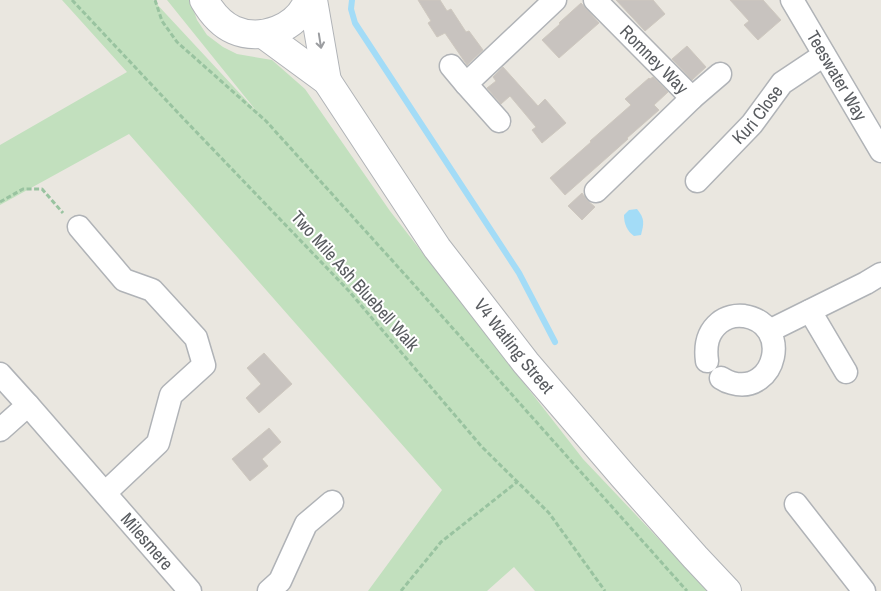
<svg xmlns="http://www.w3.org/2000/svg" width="881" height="591" viewBox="0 0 881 591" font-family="'Archivo Narrow',sans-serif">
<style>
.green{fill:#c2e0be}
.water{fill:#a3dcf7}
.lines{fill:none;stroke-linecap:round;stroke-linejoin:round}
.stream{stroke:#a3dcf7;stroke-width:6}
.building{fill:#c8c3bf;stroke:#cec8bf}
.minor-casing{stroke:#b0b3b7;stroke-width:25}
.tertiary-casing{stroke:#b0b3b7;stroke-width:30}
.path{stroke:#99c3a0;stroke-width:3;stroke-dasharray:5 2.5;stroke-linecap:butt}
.minor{stroke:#fff;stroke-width:22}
.tertiary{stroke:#fff;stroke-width:28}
.oneway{stroke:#9b9da0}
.labels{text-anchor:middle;stroke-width:4;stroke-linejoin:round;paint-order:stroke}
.street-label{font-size:18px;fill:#595c60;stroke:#fff}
</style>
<rect width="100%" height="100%" fill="#eae7e0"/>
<!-- green -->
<polygon class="green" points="62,0 153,0 258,113 167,0 190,0 197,20 207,35 223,47 237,54 272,60 305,89 390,211 583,459 708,591 535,591 514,567 487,591 368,591 442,490 129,134 0,205 0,145 127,72"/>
<!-- water -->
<path class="water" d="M637,209C645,219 644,223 641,235L634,236C627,231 624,224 624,215L629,210Z"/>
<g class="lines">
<!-- stream -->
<polyline class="stream" points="352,0 351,9 355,23 519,273 555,342"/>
</g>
<!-- building -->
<g class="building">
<polygon points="418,0 440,0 447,11 451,9 466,32 469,31 483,50 467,65 445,33 437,37 428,23 431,21"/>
<polygon points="616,0 653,0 665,14 645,31"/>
<polygon points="730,0 763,0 781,20 758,40 744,25 749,21"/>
<polygon points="581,3 599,23 559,58 542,40 560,24 559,23 560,22"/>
<polygon points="687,46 706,67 692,80 672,59"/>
<polygon points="503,67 538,106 545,99 566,123 542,143 532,130 536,127 510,96 501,104 487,88 496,81 493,77"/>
<polygon points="653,77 668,92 654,105 659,110 627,138 628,139 565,195 550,178 591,142 590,141 631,105 625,99 649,78 650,79"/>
<polygon points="582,193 587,200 595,207 582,220 568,206"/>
<polygon points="264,353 292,384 259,413 246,398 261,384 247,368"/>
<polygon points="269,428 281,442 262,459 268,466 250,481 232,459"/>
</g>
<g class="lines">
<!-- minor casing -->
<g class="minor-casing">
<g id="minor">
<path id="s1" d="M595,0L692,98"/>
<path id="s2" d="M792,0L881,151"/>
<polyline points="451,66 466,84"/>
<polyline points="499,121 466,84 555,0"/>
<path id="s3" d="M697,181L752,124L782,83L824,55"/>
<polyline points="596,191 692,98 720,74"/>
<polyline points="79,227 124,280 152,290 196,338 204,365 171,395 158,443 105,493"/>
<polyline points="810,311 846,372"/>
<polyline points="769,331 866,283 881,274"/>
<path d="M707,361C705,346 707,333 719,323C726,317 736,315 744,316C793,324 776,395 732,383C728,382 724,380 721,378"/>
<polyline points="0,374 28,405 0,430"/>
<path id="s4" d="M28,405L190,591"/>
<polyline points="796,504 864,591"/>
<polyline points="269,591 280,581 306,524 332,502"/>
</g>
</g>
<!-- tertiary casing -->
<g class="tertiary-casing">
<g id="tertiary">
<path d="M204,0C211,12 220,24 234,30C261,42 298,28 308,0"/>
<polyline points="313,0 327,81"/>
<path id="s5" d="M263,34L327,81L437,248L526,363L623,476L695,557L727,591"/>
</g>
</g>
<!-- path -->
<g class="path">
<polyline points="72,0 181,116 348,290 482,447 549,513 605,591"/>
<polyline points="155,0 162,21 177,42 266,121 408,278 687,591"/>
<polyline points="0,202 23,189 42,189 63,213"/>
<polyline points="401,591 441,542 517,482"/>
</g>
<!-- minor -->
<use href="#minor" class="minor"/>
<!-- tertiary -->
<use href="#tertiary" class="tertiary"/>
</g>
<!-- one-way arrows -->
<defs><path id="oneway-shaft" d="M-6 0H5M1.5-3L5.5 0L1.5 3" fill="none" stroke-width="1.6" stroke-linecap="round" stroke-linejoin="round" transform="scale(1.25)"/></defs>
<use class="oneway" href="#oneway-shaft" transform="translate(320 41) rotate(81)"/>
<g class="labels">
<!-- street labels -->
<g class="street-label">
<text dy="6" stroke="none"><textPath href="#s1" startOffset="84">Romney Way</textPath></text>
<text dy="6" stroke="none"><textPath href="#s2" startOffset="88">Teeswater Way</textPath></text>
<text dy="6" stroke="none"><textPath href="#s3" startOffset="90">Kuri Close</textPath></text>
<text transform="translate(355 281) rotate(48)" y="6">Two Mile Ash Bluebell Walk</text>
<text dy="6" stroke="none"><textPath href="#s5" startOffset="404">V4 Watling Street</textPath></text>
<text dy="6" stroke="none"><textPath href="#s4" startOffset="181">Milesmere</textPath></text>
</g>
</g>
</svg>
